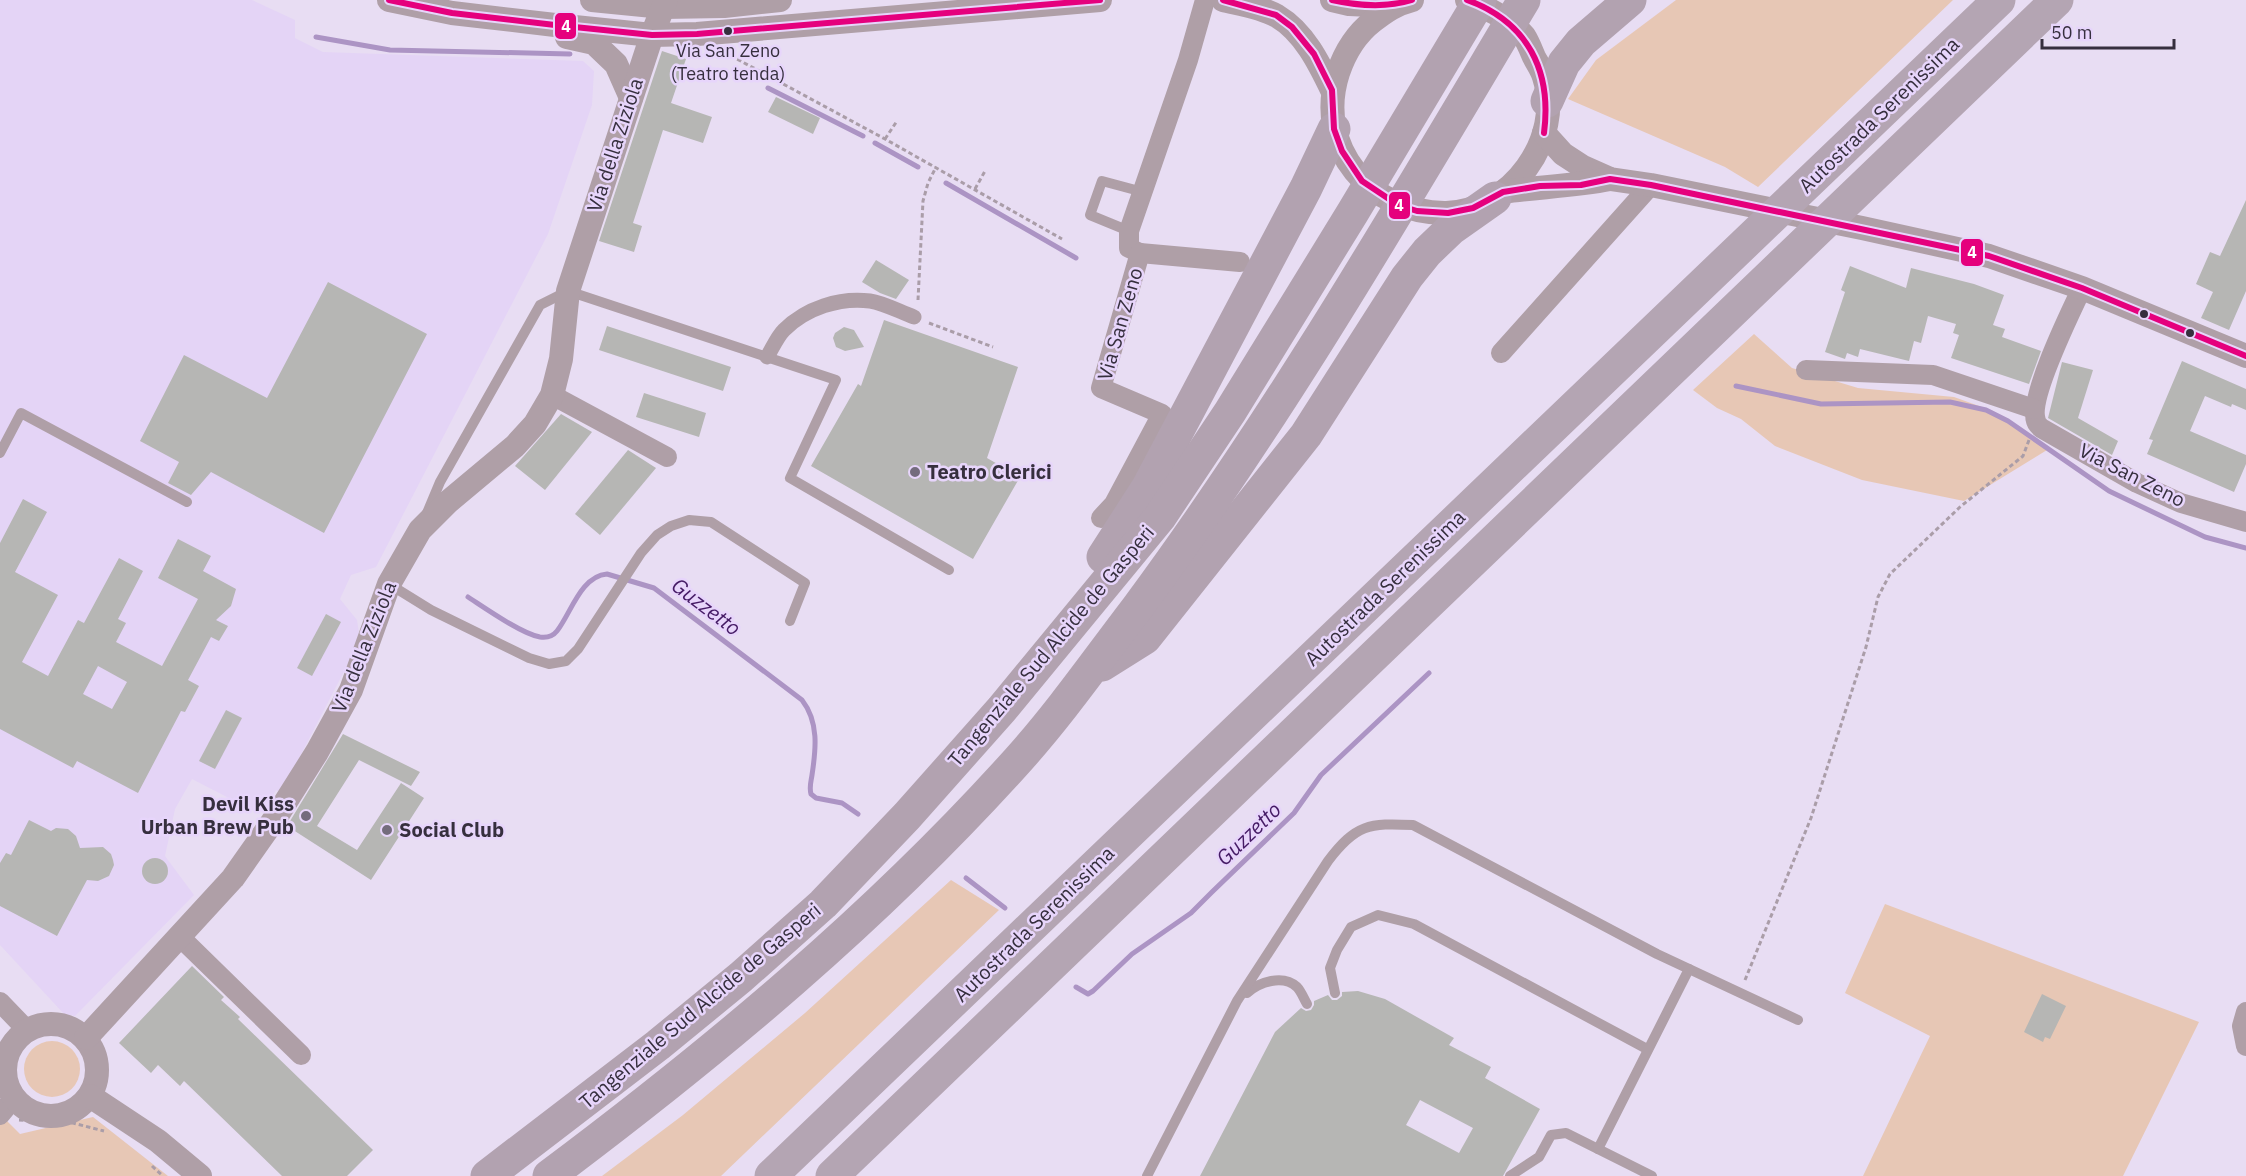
<svg xmlns="http://www.w3.org/2000/svg" width="2246" height="1176" viewBox="0 0 2246 1176" font-family="'IBM Plex Sans',sans-serif">
<style>
.built{fill:#e4d4f6}
.green{fill:#e7c7b5}
.lines{fill:none;stroke-linecap:round;stroke-linejoin:round}
.stream{stroke:#ac94c4;stroke-width:5}
.building{fill:#b6b6b4;fill-rule:evenodd}
.path{stroke:#aa9da8;stroke-width:3;stroke-dasharray:4.5 3;stroke-linecap:butt}
.service{stroke:#af9fa7;stroke-width:10}
.pedestrian{stroke:#af9fa7;stroke-width:15}
.minor{stroke:#af9fa7;stroke-width:20}
.tertiary{stroke:#af9fa7;stroke-width:24}
.trunk{stroke:#b2a2b0;stroke-width:33}
.motorway{stroke:#b4a5b3;stroke-width:33}
.bus-1-casing{stroke:#e7d5fb;stroke-width:10}
.bus-1{stroke:#e5007d;stroke-width:6}
.bus-dot{fill:#362f3e;stroke:#e7d5fb;stroke-width:2}
.poi-dot{fill:#746c7d;stroke:#e7d5fb;stroke-width:2}
.labels{text-anchor:middle;stroke-width:5;stroke-linejoin:round;paint-order:stroke}
.bus-label{font-size:18px;fill:#362f3e;stroke:#e7d5fb}
.street-label{font-size:20px;fill:#362f3e;stroke:#e7d5fb}
.poi-label{font-size:20px;font-weight:bold;fill:#362f3e;stroke:#e7d5fb;text-anchor:start}
.water-label{font-size:21px;font-style:italic;fill:#451b65;stroke:#e7d5fb}
.line-badge{stroke:#e7d5fb;stroke-width:2}
.badge-label{font-size:16px;text-anchor:middle;font-weight:bold;fill:#fff}
</style>
<rect width="100%" height="100%" fill="#e8ddf3"/>
<!-- built -->
<polygon class="built" points="0,0 252,0 295,20 295,38 323,52 583,61 594,71 592,105 548,234 376,567 351,575 340,599 357,620 359,633 351,658 281,793 276,790 269,802 266,801 258,813 192,779 175,809 165,856 194,895 75,1016 64,1014 0,945"/>
<!-- green -->
<g class="green">
<polygon points="1676,0 1953,0 1758,187 1725,167 1568,99 1596,60"/>
<polygon points="1754,334 1792,368 1858,388 1954,397 1993,411 2047,450 1964,501 1862,480 1775,446 1741,419 1717,408 1693,390"/>
<polygon points="951,880 999,910 721,1176 602,1176 683,1115 805,1013"/>
<polygon points="1885,904 2199,1022 2123,1176 1863,1176 1930,1036 1845,993"/>
<circle cx="52" cy="1069" r="28"/>
<polygon points="0,1114 20,1134 93,1117 168,1176 0,1176"/>
</g>
<g class="lines">
<!-- stream -->
<g class="stream">
<polyline points="316,37 390,50 570,54"/>
<polyline points="768,88 863,136"/>
<polyline points="875,143 918,167"/>
<polyline points="946,183 1076,258"/>
<polyline points="1736,386 1821,404 1950,402 1986,410 2008,421 2109,491 2205,537 2246,548"/>
<path d="M468,597C485,608 522,634 540,637C547,638 553,636 557,631C571,613 581,576 607,574L654,588L802,700C819,722 816,749 812,775C811,782 809,787 811,794L816,798L842,803L858,814"/>
<polyline points="966,878 1005,908"/>
<polyline points="1076,987 1088,994 1093,991 1132,954 1191,913 1212,892 1294,813 1321,775 1429,673"/>
</g>
</g>
<!-- building -->
<g class="building">
<polygon points="662,51 686,59 671,103 712,117 703,143 663,130 633,223 642,226 634,252 599,241"/>
<polygon points="776,97 820,118 813,134 768,112"/>
<polygon points="2246,200 2246,291 2229,330 2201,318 2213,292 2196,284 2210,252 2220,256"/>
<polygon points="876,260 909,280 896,299 880,293 862,282"/>
<polygon points="1850,266 1906,288 1911,268 1974,284 2004,295 1993,325 2005,329 2002,337 2041,351 2029,384 1951,358 1959,335 1953,333 1956,324 1928,316 1921,343 1914,341 1909,361 1860,349 1858,357 1847,353 1845,359 1825,352 1845,292 1841,290"/>
<polygon points="328,282 427,334 324,533 211,472 191,495 168,483 179,462 140,441 184,355 267,398"/>
<polygon points="884,320 1018,367 987,458 1020,477 973,559 811,466 858,384 861,386"/>
<polygon points="607,326 731,367 723,391 599,350"/>
<polygon points="844,327 854,330 864,347 845,351 836,347 833,338 835,333"/>
<polygon points="2182,361 2246,389 2246,410 2232,404 2231,407 2205,396 2190,431 2246,455 2246,464 2234,492 2147,454 2153,440 2149,439"/>
<polygon points="2062,362 2093,370 2078,418 2118,441 2112,455 2048,418"/>
<polygon points="644,393 706,413 699,437 636,417"/>
<polygon points="561,414 592,432 545,490 515,466"/>
<polygon points="628,450 656,468 600,535 575,514"/>
<path d="M23,499L47,512L15,572L58,595L22,662L48,676L78,620L84,623L119,558L143,571L118,619L126,623L116,642L162,666L198,599L158,578L178,539L211,556L203,571L236,589L231,606L216,620L228,626L219,641L211,637L188,680L199,686L185,712L181,711L138,793L77,761L73,768L0,729V543ZM98,666L127,682L112,709L83,694Z"/>
<polygon points="326,614 341,622 312,676 297,668"/>
<polygon points="226,710 242,718 215,769 199,761"/>
<polygon points="343,734 420,772 411,786 359,760 317,826 357,850 401,783 424,798 371,880 287,826"/>
<polygon points="29,820 51,831 56,828 68,829 76,836 80,848 103,847 111,854 113,860 114,865 109,876 98,881 87,880 57,936 0,906 0,863 6,853 11,855"/>
<circle cx="155" cy="871" r="13"/>
<polygon points="192,966 224,997 221,1000 240,1017 238,1019 373,1150 347,1176 282,1176 184,1081 180,1086 158,1065 151,1073 119,1043"/>
<path d="M1358,991L1385,999L1454,1038L1449,1045L1491,1067L1485,1078L1540,1109L1503,1176H1200L1275,1032L1301,1008L1306,1011L1311,1010L1314,1005V1001L1328,995L1332,1000H1337L1342,996V992ZM1420,1100L1473,1128L1459,1153L1406,1125Z"/>
<polygon points="2042,994 2066,1006 2050,1039 2045,1037 2043,1042 2024,1032"/>
</g>
<g class="lines">
<!-- path -->
<g class="path">
<polyline points="724,52 885,139 1062,239"/>
<polyline points="885,139 897,121"/>
<polyline points="975,189 985,171"/>
<polyline points="918,300 923,201 928,183 936,167"/>
<polyline points="929,323 993,347"/>
<polyline points="1745,980 1811,818 1866,647 1878,597 1890,574 1960,507 2023,456 2029,440"/>
<polyline points="19,1120 73,1123 104,1131"/>
<polyline points="152,1166 163,1176"/>
</g>
<!-- service -->
<g class="service">
<polyline points="1129,231 1090,215 1102,181 1143,192"/>
<polyline points="0,453 21,413 187,502"/>
<polyline points="427,513 440,482 540,305 568,291 836,380 790,478 949,570"/>
<polyline points="389,584 431,610 529,658 549,664 566,661 578,649 641,553 657,535 671,526 689,520 711,522 805,583 790,621"/>
<path d="M1247,993C1259,982 1283,974 1297,987C1301,991 1304,999 1307,1004"/>
<polyline points="1335,993 1330,968 1337,950 1351,927 1378,915 1414,924 1647,1049"/>
<path d="M1147,1176L1237,1001L1328,861C1356,824 1369,823 1413,825L1657,954L1798,1020"/>
<polyline points="1510,1176 1539,1157 1551,1135 1566,1133 1598,1149"/>
<polyline points="1652,1176 1598,1149 1689,969"/>
</g>
<!-- pedestrian -->
<path class="pedestrian" d="M767,357C772,349 777,337 784,330C806,308 840,297 870,301C884,303 900,312 914,317"/>
<!-- minor -->
<g class="minor">
<polyline points="1140,253 1129,248 1129,231 1188,60 1205,0"/>
<path d="M2082,288C2071,311 2028,399 2036,421C2036,423 2039,426 2041,428L2137,483L2181,503L2246,522"/>
<polyline points="1501,353 1651,185"/>
<polyline points="1806,370 1933,375 2034,409"/>
<polyline points="552,395 667,457"/>
<polyline points="1101,518 1114,504 1162,414 1101,388 1140,253 1240,262"/>
<polyline points="180,937 301,1055"/>
<polyline points="0,1002 27,1030"/>
<polyline points="2246,1012 2242,1026 2246,1046"/>
<polyline points="0,1115 14,1098"/>
</g>
<!-- tertiary -->
<g class="tertiary">
<polyline points="389,0 452,13 555,25 652,35 697,34 1100,0"/>
<polyline points="592,0 663,7 724,6 780,0"/>
<path d="M1223,0C1240,4 1261,7 1277,16C1304,32 1319,63 1332,90"/>
<polyline points="1332,0 1349,4 1392,6"/>
<path d="M1412,0C1396,4 1386,11 1373,21C1355,35 1345,52 1338,73C1314,147 1371,214 1446,213C1511,211 1564,139 1544,77C1542,70 1537,63 1534,57C1531,50 1528,42 1524,36C1509,18 1487,8 1467,0"/>
<polyline points="567,37 594,43 616,64 631,98"/>
<polyline points="1544,133 1563,154 1583,167 1610,179 1651,185 1862,228 1989,256 2082,288 2246,356"/>
<path d="M1503,192C1538,187 1574,186 1610,179"/>
<circle cx="51" cy="1070" r="46"/>
<polyline points="86,1038 233,878 278,814 317,752 351,690 389,584 420,530 448,502 515,446 535,424 552,395 561,359 568,291 652,35 666,0"/>
<polyline points="90,1096 158,1141 200,1176"/>
</g>
<!-- trunk -->
<g class="trunk">
<polyline points="1547,101 1564,63 1581,42 1630,0"/>
<polyline points="1103,557 1148,487 1306,188 1334,129"/>
<polyline points="1102,665 1145,638 1306,435 1407,277 1427,252 1451,229 1495,198"/>
<polyline points="487,1176 658,1045 741,977 823,904 907,816 1002,709 1160,517 1230,412 1353,212 1480,0"/>
<path d="M549,1176C716,1051 878,916 1018,760C1061,712 1098,659 1137,608C1280,415 1401,206 1524,0"/>
</g>
<!-- motorway -->
<g class="motorway">
<polyline points="771,1176 1999,0"/>
<polyline points="832,1176 2057,0"/>
</g>
<!-- bus-1 casing -->
<g class="bus-1-casing">
<g id="bus-1">
<polyline points="389,0 452,13 555,25 652,35 697,34 1100,0"/>
<polyline points="1223,0 1276,15 1292,27 1314,54 1332,90 1334,129 1342,151 1362,181 1398,205 1417,211 1448,213 1473,208 1503,192 1540,186 1581,185 1610,179 1651,185 1989,256 2082,288 2246,356"/>
<path d="M1332,0C1359,6 1386,8 1412,0"/>
<path d="M1467,0C1528,22 1552,71 1544,133"/>
</g>
</g>
<!-- bus-1 -->
<use href="#bus-1" class="bus-1"/>
</g>
<!-- markers -->
<g class="bus-dot">
<circle cx="728" cy="31" r="5"/>
<circle cx="2144" cy="314" r="5"/>
<circle cx="2190" cy="333" r="5"/>
</g>
<g class="poi-dot">
<circle cx="915" cy="472" r="6"/>
<circle cx="306" cy="816" r="6"/>
<circle cx="387" cy="830" r="6"/>
</g>
<g class="labels">
<!-- bus labels -->
<g class="bus-label">
<text x="728" y="57">Via San Zeno<tspan x="728" dy="23">(Teatro tenda)</tspan></text>
</g>
<!-- street labels -->
<g class="street-label">
<text transform="translate(1879 115) rotate(-44)" y="7">Autostrada Serenissima</text>
<text transform="translate(615 145) rotate(-72)" y="7">Via della Ziziola</text>
<text transform="translate(1120 324) rotate(-74)" y="7">Via San Zeno</text>
<text transform="translate(2132 475) rotate(27)" y="7">Via San Zeno</text>
<text transform="translate(1385 588) rotate(-44)" y="7">Autostrada Serenissima</text>
<text transform="translate(1051 646) rotate(-50)" y="7">Tangenziale Sud Alcide de Gasperi</text>
<text transform="translate(364 647) rotate(-68)" y="7">Via della Ziziola</text>
<text transform="translate(1034 924) rotate(-44)" y="7">Autostrada Serenissima</text>
<text transform="translate(700 1006) rotate(-40)" y="7">Tangenziale Sud Alcide de Gasperi</text>
</g>
<!-- poi labels -->
<g class="poi-label">
<text x="927" y="479">Teatro Clerici</text>
<text x="294" y="811" text-anchor="end">Devil Kiss<tspan x="294" dy="23">Urban Brew Pub</tspan></text>
<text x="399" y="837">Social Club</text>
</g>
<!-- water labels -->
<g class="water-label">
<text transform="translate(706 607) rotate(37)" y="7">Guzzetto</text>
<text transform="translate(1249 834) rotate(-44)" y="7">Guzzetto</text>
</g>
</g>
<g class="line-badge">
<rect x="554" y="12" width="23" height="28" rx="6" fill="#e5007d"/>
<rect x="1388" y="191" width="23" height="29" rx="6" fill="#e5007d"/>
<rect x="1960" y="238" width="24" height="29" rx="6" fill="#e5007d"/>
</g>
<g class="badge-label">
<text x="566" y="32">4</text>
<text x="1399" y="211">4</text>
<text x="1972" y="258">4</text>
</g>
<!-- scale -->
<path d="M2042 39v9h132v-9" fill="none" stroke="#362f3e" stroke-width="3"/>
<text x="2051" y="39" font-size="18" fill="#362f3e" stroke="#e7d5fb" stroke-width="4.5" paint-order="stroke">50 m</text>
</svg>
